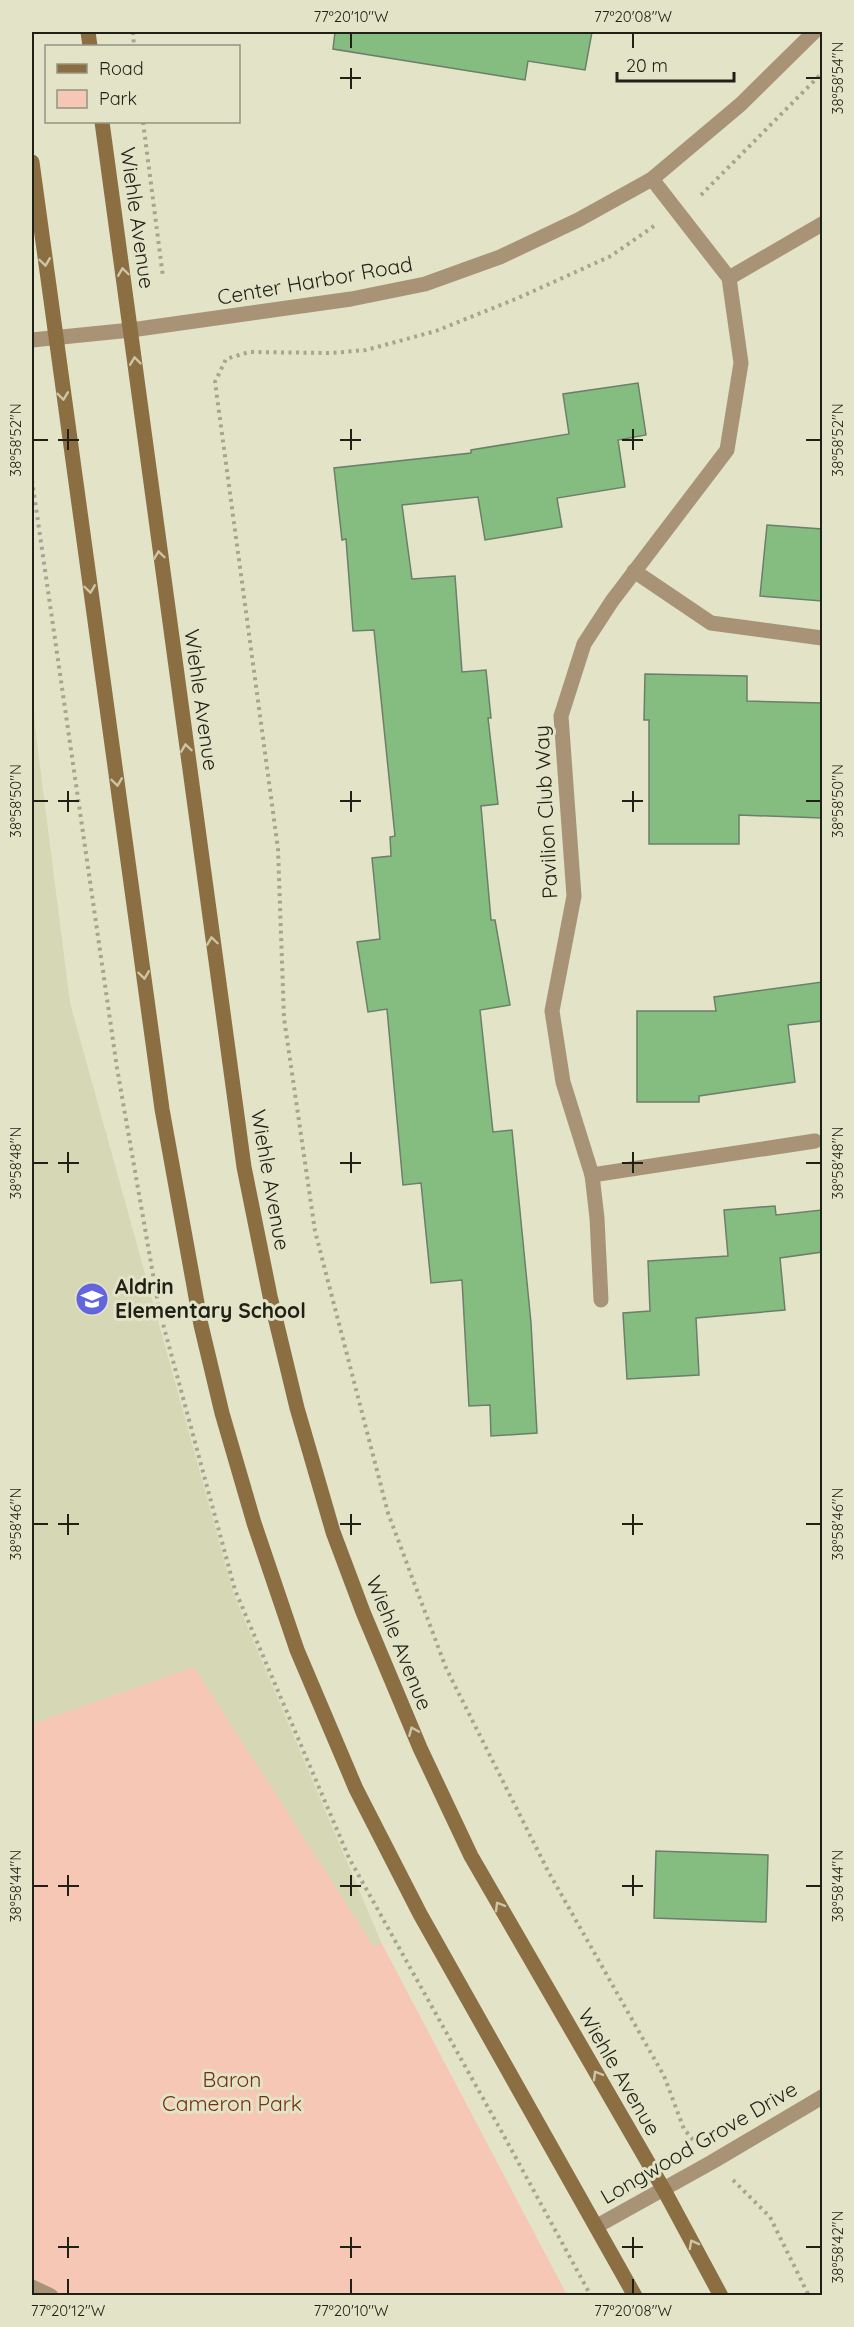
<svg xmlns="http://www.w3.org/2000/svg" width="854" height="2327" viewBox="0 0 854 2327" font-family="Quicksand,sans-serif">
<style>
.built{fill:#d6d7b5}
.green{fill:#f6c7b5}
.building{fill:#85bd81;stroke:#6c7f6b;stroke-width:1.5}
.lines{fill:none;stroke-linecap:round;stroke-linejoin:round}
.path{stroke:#a5a68f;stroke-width:4;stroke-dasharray:3 4.5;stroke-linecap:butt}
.service{stroke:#a89377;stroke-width:15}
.minor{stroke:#a89377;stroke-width:15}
.tertiary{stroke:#a89377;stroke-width:15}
.secondary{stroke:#8c6e43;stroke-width:15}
.oneway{stroke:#ccc6a6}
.ticks{fill:none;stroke:#1f2016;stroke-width:2}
.labels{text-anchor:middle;stroke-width:6;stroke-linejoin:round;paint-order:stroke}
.street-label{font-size:21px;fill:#1f2016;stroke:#e2e3c7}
.poi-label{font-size:21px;font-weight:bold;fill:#1f2016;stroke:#e2e3c7;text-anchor:start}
.park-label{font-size:21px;fill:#752f11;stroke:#e2e3c7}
.neatline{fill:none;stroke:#1f2016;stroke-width:2}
.ticks-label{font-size:15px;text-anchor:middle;fill:#1f2016}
</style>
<rect width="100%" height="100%" fill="#e2e3c7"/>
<!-- built -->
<polygon class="built" points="32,687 35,727 70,1003 234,1595 381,1942 374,1948 194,1667 32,1724"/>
<!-- green -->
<polygon class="green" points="194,1667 374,1947 381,1942 567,2295 32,2295 32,1724"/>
<!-- building -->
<g class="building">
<polygon points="335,32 592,32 585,70 528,61 525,80 333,49"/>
<polygon points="638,383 646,435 618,440 625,487 557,498 562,527 485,540 478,497 402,505 412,579 455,576 462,672 486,670 491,718 488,718 498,804 481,806 491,920 495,920 510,1005 480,1010 493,1132 512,1130 531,1323 537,1433 491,1436 490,1405 469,1406 462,1280 431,1283 421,1183 403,1185 387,1009 368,1012 357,942 380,939 372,858 391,856 390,837 395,836 374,630 353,631 346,539 342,540 334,468 471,453 471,450 569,434 563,394"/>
<polygon points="767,525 822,529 822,601 760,596"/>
<polygon points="645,674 747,676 747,701 822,703 822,818 739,815 739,844 649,844 649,720 644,720"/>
<polygon points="822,982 822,1021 788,1025 795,1082 699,1096 699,1102 637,1102 637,1011 716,1011 714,997"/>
<polygon points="775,1206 776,1215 822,1210 822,1252 780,1258 785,1310 696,1318 699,1375 627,1379 623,1313 650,1311 648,1261 728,1256 724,1210"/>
<polygon points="656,1851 768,1855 766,1922 654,1918"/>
</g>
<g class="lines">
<!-- path -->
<g class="path">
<polyline points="133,32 134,46"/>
<polyline points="143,122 163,277"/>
<polyline points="701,195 822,73"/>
<polyline points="654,226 611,256 518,298 436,331 366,350 331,353 249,352 226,359 215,382 278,849 284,1018 315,1231 388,1513 446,1668 548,1871 664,2076 684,2129 694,2141"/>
<polyline points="32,480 117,1068 159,1309 235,1590 349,1858 504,2136 591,2296"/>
<polyline points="733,2180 770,2217 809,2296"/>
</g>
<!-- service -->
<polyline class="service" points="32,2287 51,2296"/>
<!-- minor -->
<g class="minor">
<polyline points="729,278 822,224"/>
<polyline points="131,330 351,299 425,284 500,257 578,220 652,179 741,104 814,32"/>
<polyline points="634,571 711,623 822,638"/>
<polyline points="592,1175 815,1141"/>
<polyline points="601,1300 597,1218 592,1175 563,1082 552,1011 574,896 561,716 584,644 612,601 727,450 741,363 729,278 652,179"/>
<polyline points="597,2226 712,2162 822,2097"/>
</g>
<!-- tertiary -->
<polyline class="tertiary" points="32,340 131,330"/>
<!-- secondary -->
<g class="secondary">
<polyline points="88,32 90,46"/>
<polyline points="102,122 244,1167 270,1296 297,1408 333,1532 363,1612 420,1748 471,1856 664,2190 721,2296"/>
<polyline points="32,162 162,1109 201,1325 222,1413 254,1523 297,1650 356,1789 420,1914 635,2296"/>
</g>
</g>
<!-- one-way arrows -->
<defs><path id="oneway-chevron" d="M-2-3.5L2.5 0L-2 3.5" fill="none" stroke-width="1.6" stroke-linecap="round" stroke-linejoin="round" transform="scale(1.5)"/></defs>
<g class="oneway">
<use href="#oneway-chevron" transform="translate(45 262) rotate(82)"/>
<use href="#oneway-chevron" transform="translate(123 272) rotate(-98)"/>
<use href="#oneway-chevron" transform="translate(135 361) rotate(-97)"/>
<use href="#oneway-chevron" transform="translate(63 396) rotate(83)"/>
<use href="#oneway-chevron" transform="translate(159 555) rotate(-98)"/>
<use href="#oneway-chevron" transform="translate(90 589) rotate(82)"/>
<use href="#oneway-chevron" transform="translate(186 748) rotate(-98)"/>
<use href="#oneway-chevron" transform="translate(117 782) rotate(82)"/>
<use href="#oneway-chevron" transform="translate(212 941) rotate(-98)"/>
<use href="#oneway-chevron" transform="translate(144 975) rotate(82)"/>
<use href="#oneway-chevron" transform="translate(413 1731) rotate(-113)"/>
<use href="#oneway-chevron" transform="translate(499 1906) rotate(-120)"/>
<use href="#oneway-chevron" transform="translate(597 2075) rotate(-120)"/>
<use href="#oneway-chevron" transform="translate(693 2244) rotate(-118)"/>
</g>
<!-- ticks -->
<path class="ticks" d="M351,33V48M633,33V48M351,68V89M340,78H361M806,78H821M68,429V450M351,429V450M633,429V450M33,440H48M58,440H79M340,440H361M622,440H643M806,440H821M68,791V812M351,791V812M633,791V812M33,801H48M58,801H79M340,801H361M622,801H643M806,801H821M68,1152V1173M351,1152V1173M633,1152V1173M33,1163H48M58,1163H79M340,1163H361M622,1163H643M806,1163H821M68,1514V1535M351,1514V1535M633,1514V1535M33,1524H48M58,1524H79M340,1524H361M622,1524H643M806,1524H821M68,1875V1896M351,1875V1896M633,1875V1896M33,1886H48M58,1886H79M340,1886H361M622,1886H643M806,1886H821M68,2237V2258M351,2237V2258M633,2237V2258M58,2247H79M340,2247H361M622,2247H643M806,2247H821M68,2279V2294M351,2279V2294M633,2279V2294"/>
<!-- icons -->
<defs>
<g id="school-disc" transform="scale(1.725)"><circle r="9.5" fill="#6365de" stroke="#e2e3c7"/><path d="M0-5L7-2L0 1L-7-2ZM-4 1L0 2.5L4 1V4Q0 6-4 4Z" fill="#fff"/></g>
</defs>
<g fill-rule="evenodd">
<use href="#school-disc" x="92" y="1299"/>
</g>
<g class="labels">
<!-- street labels -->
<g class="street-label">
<text transform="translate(137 218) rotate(82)" y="7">Wiehle Avenue</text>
<text transform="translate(315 281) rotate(-10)" y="7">Center Harbor Road</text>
<text transform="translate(201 700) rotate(82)" y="7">Wiehle Avenue</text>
<text transform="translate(546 812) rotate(-93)" y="7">Pavilion Club Way</text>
<text transform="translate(270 1180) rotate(80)" y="7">Wiehle Avenue</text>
<text transform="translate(399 1643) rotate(68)" y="7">Wiehle Avenue</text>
<text transform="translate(619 2072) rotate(60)" y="7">Wiehle Avenue</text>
<text transform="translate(699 2143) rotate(-30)" y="7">Longwood Grove Drive</text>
</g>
<!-- poi labels -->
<g class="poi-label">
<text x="115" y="1294">Aldrin<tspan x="115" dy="24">Elementary School</tspan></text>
</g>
<!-- park labels -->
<g class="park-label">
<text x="232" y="2087">Baron<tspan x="232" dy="24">Cameron Park</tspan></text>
</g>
</g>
<!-- border -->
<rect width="854" height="2327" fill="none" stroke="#e2e3c7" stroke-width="66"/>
<!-- legend -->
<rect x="45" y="45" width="195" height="78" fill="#e2e3c7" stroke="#949580" stroke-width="1.5"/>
<rect x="57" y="64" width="30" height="9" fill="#8c6e43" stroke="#949580" stroke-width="1.5"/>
<text x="99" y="75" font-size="18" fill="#1f2016">Road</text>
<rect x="57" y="90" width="30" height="18" fill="#f6c7b5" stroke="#949580" stroke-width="1.5"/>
<text x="99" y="105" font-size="18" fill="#1f2016">Park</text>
<!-- scale -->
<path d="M617 72v9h117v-9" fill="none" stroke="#1f2016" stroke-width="3"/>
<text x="626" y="72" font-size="18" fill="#1f2016" stroke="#e2e3c7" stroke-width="4.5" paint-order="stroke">20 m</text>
<rect x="33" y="33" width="788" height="2261" class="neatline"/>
<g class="ticks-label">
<text x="351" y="22">77°20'10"W</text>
<text x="633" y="22">77°20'08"W</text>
<text transform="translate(838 78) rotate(-90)" y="5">38°58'54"N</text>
<text transform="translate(16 440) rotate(-90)" y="5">38°58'52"N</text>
<text transform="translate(838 440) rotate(-90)" y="5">38°58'52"N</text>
<text transform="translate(16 801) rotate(-90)" y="5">38°58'50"N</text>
<text transform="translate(838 801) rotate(-90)" y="5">38°58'50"N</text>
<text transform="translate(16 1163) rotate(-90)" y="5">38°58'48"N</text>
<text transform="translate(838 1163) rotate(-90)" y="5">38°58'48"N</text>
<text transform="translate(16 1524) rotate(-90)" y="5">38°58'46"N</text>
<text transform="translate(838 1524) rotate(-90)" y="5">38°58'46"N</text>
<text transform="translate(16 1886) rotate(-90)" y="5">38°58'44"N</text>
<text transform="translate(838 1886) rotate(-90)" y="5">38°58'44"N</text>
<text transform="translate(838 2247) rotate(-90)" y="5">38°58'42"N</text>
<text x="68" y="2316">77°20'12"W</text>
<text x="351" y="2316">77°20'10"W</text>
<text x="633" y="2316">77°20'08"W</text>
</g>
</svg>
